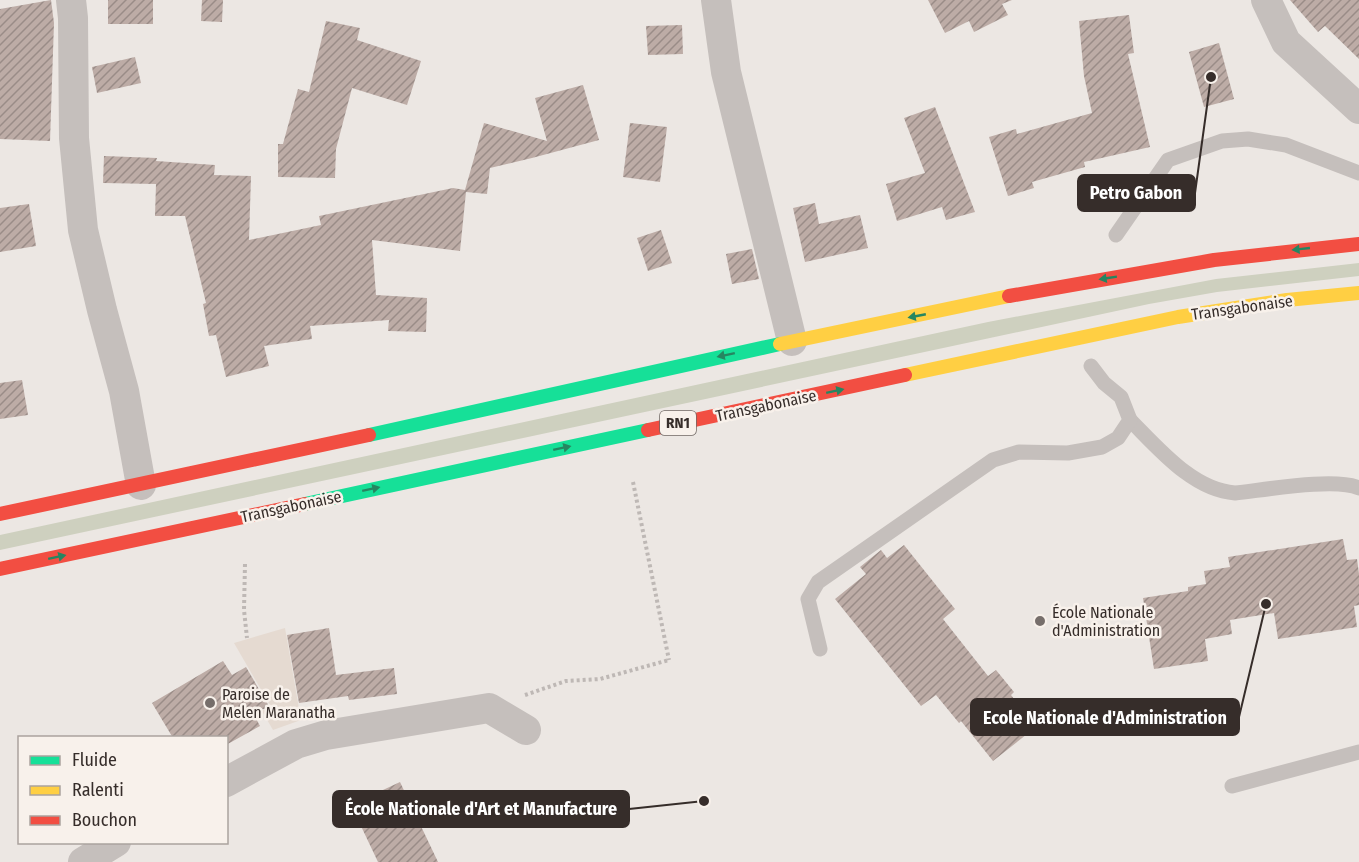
<svg xmlns="http://www.w3.org/2000/svg" width="1359" height="862" viewBox="0 0 1359 862" font-family="'Fira Sans Condensed',sans-serif">
<style>
.green{fill:#ced0bf}
.plaza{fill:#e5dad1}
.building{fill:url(#building-hatch)}
.lines{fill:none;stroke-linecap:round;stroke-linejoin:round}
.path{stroke:#beb8b5;stroke-width:4;stroke-dasharray:3 3;stroke-linecap:butt}
.lane{stroke:#c5bfbc;stroke-width:15}
.street{stroke:#c5bfbc;stroke-width:30}
.fast{stroke:#16e098;stroke-width:14}
.slow{stroke:#ffcf43;stroke-width:14}
.jam{stroke:#f24e42;stroke-width:14}
.oneway{fill:#268661}
.poi-dot{fill:#766e6b;stroke:#f8f1eb;stroke-width:2}
.labels{text-anchor:middle;stroke-width:5;stroke-linejoin:round;paint-order:stroke}
.shield{fill:#f8f1eb;stroke:#706864;stroke-width:1.5}
.shield-label{font-size:15px;font-weight:bold;fill:#362d2a}
.street-label{font-size:16px;fill:#362d2a;stroke:#f8f1eb}
.poi-label{font-size:16px;fill:#362d2a;stroke:#f8f1eb;text-anchor:start}
.leader{fill:none;stroke:#362d2a;stroke-width:2}
.callout-dot{fill:#362d2a;stroke:#f8f1eb;stroke-width:2}
.callout{fill:#362d2a;stroke:#362d2a;stroke-width:2}
.callout-label{font-size:18px;text-anchor:middle;font-weight:bold;fill:#fff}
</style>
<defs>
<pattern id="building-hatch" width="6" height="6" patternUnits="userSpaceOnUse" patternTransform="scale(1.5)"><rect width="6" height="6" fill="#bdaca6"/><path d="M-1 1l2-2M0 6l6-6M5 7l2-2" fill="none" stroke="#9a8c87"/></pattern>
</defs>
<rect width="100%" height="100%" fill="#ece7e3"/>
<!-- green -->
<polygon class="green" points="1359,263 1359,276 1217,292 1149,304 0,550 0,535 988,322 1216,279"/>
<!-- plaza -->
<polygon class="plaza" points="285,628 301,720 273,730 262,711 270,705 234,643"/>
<!-- building -->
<g class="building">
<polygon points="51,0 54,23 50,141 0,139 0,9"/>
<rect x="108" y="0" width="45" height="24"/>
<polygon points="202,0 223,0 222,22 201,21"/>
<polygon points="928,0 1012,0 1002,4 1008,15 974,32 969,21 945,33"/>
<polygon points="1290,0 1359,0 1359,59 1325,26 1318,32"/>
<polygon points="1129,15 1134,53 1128,54 1150,147 1084,162 1085,167 1032,182 1034,188 1008,196 989,137 1016,129 1017,134 1092,113 1084,76 1079,21"/>
<polygon points="326,21 360,28 357,40 421,61 407,105 352,88 336,149 335,178 278,177 278,144 283,144 298,89 309,92"/>
<polygon points="682,25 683,54 648,55 646,26"/>
<polygon points="1219,43 1234,99 1204,107 1189,52"/>
<polygon points="135,57 141,83 97,93 92,67"/>
<polygon points="583,85 599,140 532,158 490,168 487,194 466,192 460,251 372,240 376,295 427,298 426,332 388,331 389,320 310,326 312,339 264,346 269,366 226,377 216,335 209,336 203,304 206,303 185,216 155,216 156,184 103,183 104,156 157,158 156,161 215,165 214,175 251,176 249,240 321,225 319,216 453,188 465,190 484,123 547,141 535,98"/>
<polygon points="935,107 975,212 946,220 942,207 897,221 886,184 925,173 904,118"/>
<polygon points="630,123 667,127 660,182 623,177"/>
<polygon points="815,203 819,224 860,215 868,248 805,262 793,208"/>
<polygon points="29,204 36,246 0,252 0,208"/>
<polygon points="661,230 672,263 648,271 637,238"/>
<polygon points="752,249 759,279 732,284 726,254"/>
<polygon points="22,380 28,415 0,419 0,383"/>
<polygon points="1343,539 1347,560 1357,559 1359,574 1359,605 1354,606 1357,627 1278,639 1274,613 1230,620 1232,634 1205,639 1208,661 1154,669 1143,598 1188,591 1188,587 1206,584 1204,571 1230,567 1228,557"/>
<polygon points="904,545 955,609 943,619 988,676 996,670 1014,692 1011,695 1036,727 993,761 961,721 959,723 936,695 921,706 835,599 866,574 860,567 881,550 887,558"/>
<polygon points="329,628 336,675 394,668 397,694 349,700 348,696 299,703 287,635"/>
<polygon points="223,661 232,675 246,667 270,708 252,711 260,726 226,745 226,738 173,738 152,703"/>
<polygon points="400,782 438,862 378,862 351,805"/>
</g>
<g class="lines">
<!-- path -->
<g class="path">
<polyline points="633,482 669,660"/>
<polyline points="245,564 244,610 247,638"/>
<polyline points="525,695 566,681 600,679 669,660"/>
</g>
<!-- lane -->
<g class="lane">
<polyline points="1116,235 1168,160 1222,141 1248,139 1286,145 1359,173"/>
<path d="M1130,420C1159,449 1193,490 1235,493C1264,490 1336,477 1359,488"/>
<polyline points="820,649 808,599 818,582 993,460 1019,452 1068,453 1102,447 1118,438 1130,420 1121,397 1104,383 1091,366"/>
<polyline points="1232,786 1359,752"/>
</g>
<!-- street -->
<g class="street">
<polyline points="71,0 73,18 74,138 83,230 102,310 124,391 141,485"/>
<polyline points="716,0 726,72 792,341"/>
<polyline points="1266,0 1286,42 1359,109"/>
<polyline points="226,782 296,744 326,735 489,708 526,730"/>
<polyline points="83,862 116,842"/>
</g>
<!-- fast -->
<g class="fast">
<polyline points="369,435 780,344"/>
<polyline points="305,504 648,430"/>
</g>
<!-- slow -->
<g class="slow">
<polyline points="780,344 1009,296"/>
<polyline points="905,375 1178,317 1287,300 1359,293"/>
</g>
<!-- jam -->
<g class="jam">
<polyline points="1009,296 1214,260 1359,244"/>
<polyline points="648,430 905,375"/>
<polyline points="0,514 369,435"/>
<polyline points="0,569 305,504"/>
</g>
</g>
<!-- one-way arrows -->
<defs><path id="oneway-solid" d="M-6-.8H1V-3.2L6.5 0L1 3.2V.8H-6Z" transform="scale(1.5)"/></defs>
<g class="oneway">
<use href="#oneway-solid" transform="translate(1301 249) rotate(174)"/>
<use href="#oneway-solid" transform="translate(1108 278) rotate(171)"/>
<use href="#oneway-solid" transform="translate(917 316) rotate(169)"/>
<use href="#oneway-solid" transform="translate(726 355) rotate(168)"/>
<use href="#oneway-solid" transform="translate(835 391) rotate(-12)"/>
<use href="#oneway-solid" transform="translate(562 448) rotate(-12)"/>
<use href="#oneway-solid" transform="translate(371 489) rotate(-12)"/>
<use href="#oneway-solid" transform="translate(57 557) rotate(-12)"/>
</g>
<!-- markers -->
<g class="poi-dot">
<circle cx="1040" cy="621" r="6"/>
<circle cx="210" cy="703" r="6"/>
</g>
<g class="labels">
<!-- shield labels -->
<rect class="shield" x="660" y="411" width="36" height="24" rx="4.5"/>
<g class="shield-label">
<text x="678" y="428">RN1</text>
</g>
<!-- street labels -->
<g class="street-label">
<text transform="translate(1242 307) rotate(-8)" y="6">Transgabonaise</text>
<text transform="translate(766 405) rotate(-12)" y="6">Transgabonaise</text>
<text transform="translate(291 506) rotate(-12)" y="6">Transgabonaise</text>
</g>
<!-- poi labels -->
<g class="poi-label">
<text x="1052" y="618">École Nationale<tspan x="1052" dy="18">d'Administration</tspan></text>
<text x="222" y="700">Paroise de<tspan x="222" dy="18">Melen Maranatha</tspan></text>
</g>
</g>
<!-- callouts -->
<path class="leader" d="M1211 77L1195 193M1266 604L1239 717M704 801L629 809"/>
<g class="callout-dot">
<circle cx="1211" cy="77" r="6"/>
<circle cx="1266" cy="604" r="6"/>
<circle cx="704" cy="801" r="6"/>
</g>
<g class="callout">
<rect x="1078" y="175" width="117" height="36" rx="6"/>
<rect x="971" y="699" width="268" height="36" rx="6"/>
<rect x="333" y="791" width="296" height="36" rx="6"/>
</g>
<g class="callout-label">
<text x="1136" y="199">Petro Gabon</text>
<text x="1105" y="724">Ecole Nationale d'Administration</text>
<text x="481" y="815">École Nationale d'Art et Manufacture</text>
</g>
<!-- legend -->
<rect x="18" y="736" width="210" height="108" fill="#f8f1eb" stroke="#aaa39e" stroke-width="1.5"/>
<rect x="30" y="756" width="30" height="9" fill="#16e098" stroke="#aaa39e" stroke-width="1.5"/>
<text x="72" y="766" font-size="18" fill="#362d2a">Fluide</text>
<rect x="30" y="786" width="30" height="9" fill="#ffcf43" stroke="#aaa39e" stroke-width="1.5"/>
<text x="72" y="796" font-size="18" fill="#362d2a">Ralenti</text>
<rect x="30" y="816" width="30" height="9" fill="#f24e42" stroke="#aaa39e" stroke-width="1.5"/>
<text x="72" y="826" font-size="18" fill="#362d2a">Bouchon</text>
</svg>
